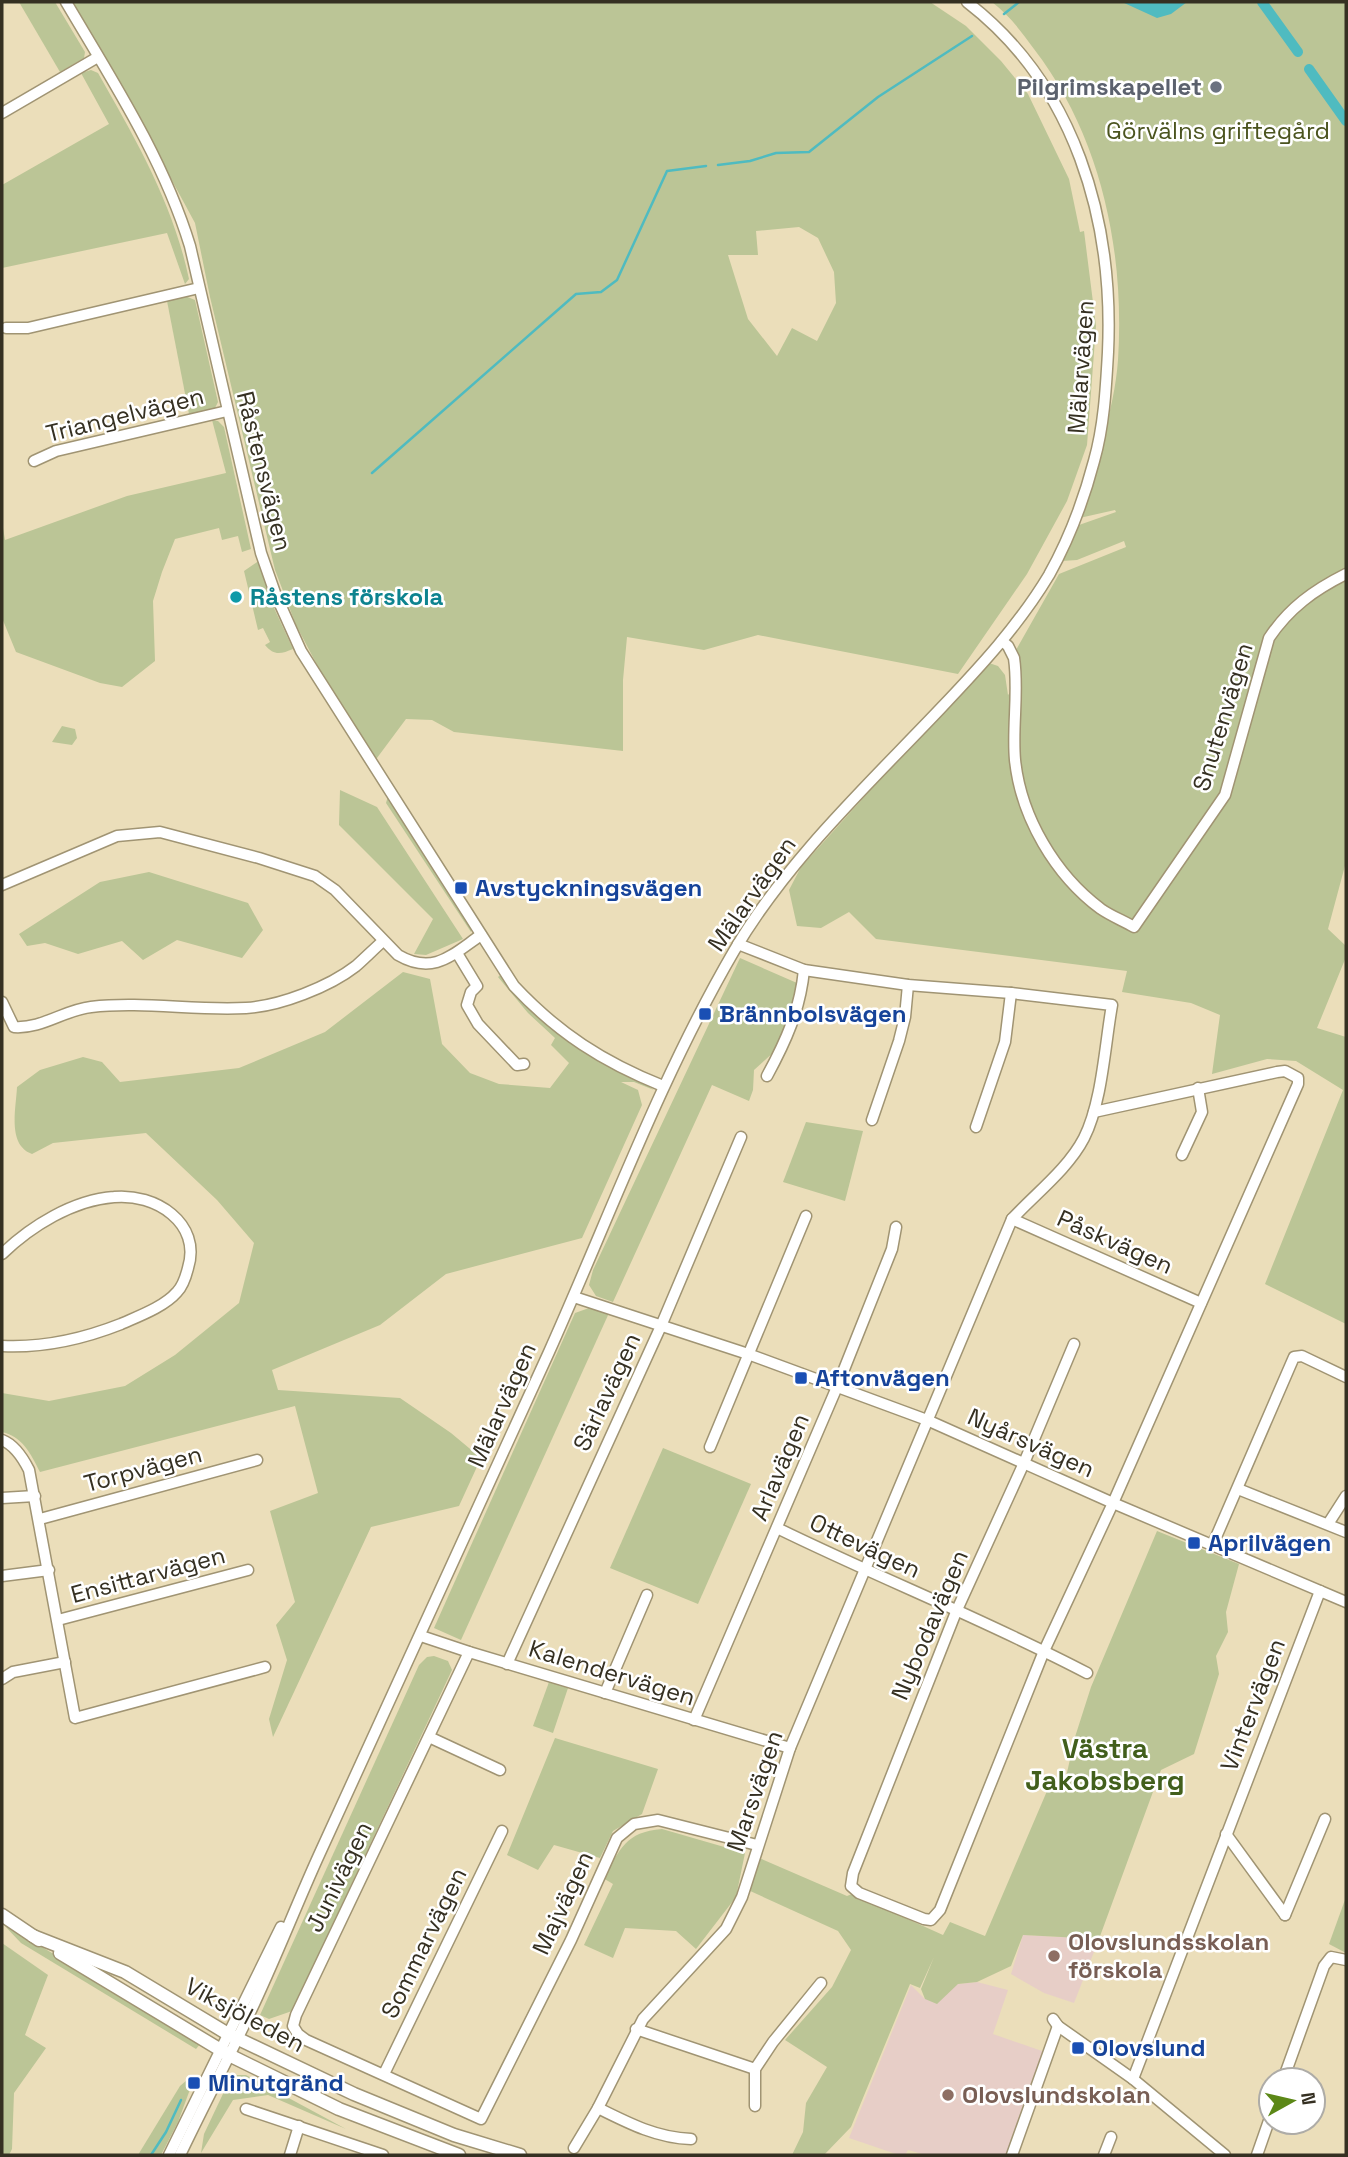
<svg xmlns="http://www.w3.org/2000/svg" width="1348" height="2157" viewBox="0 0 1348 2157" font-family="'Space Grotesk',sans-serif">
<style>
.education{fill:#e7cec7}
.green{fill:#bbc596;fill-rule:evenodd}
.water{fill:#4fbbc0}
.lines{fill:none;stroke-linecap:round;stroke-linejoin:round}
.stream{stroke:#4fbbc0;stroke-width:2.5}
.canal{stroke:#4fbbc0;stroke-width:10}
.minor-casing{stroke:#a09473;stroke-width:13}
.major-casing{stroke:#a09473;stroke-width:15}
.minor{stroke:#fff;stroke-width:10}
.major{stroke:#fff;stroke-width:12}
.worship-dot{fill:#6b7280;stroke:#fff;stroke-width:2.5}
.culture-dot{fill:#0f9aa8;stroke:#fff;stroke-width:2.5}
.transit-dot{fill:#1a4fb4;stroke:#fff;stroke-width:2.5}
.education-dot{fill:#8d6e63;stroke:#fff;stroke-width:2.5}
.labels{text-anchor:middle;stroke-width:5;stroke-linejoin:round;paint-order:stroke}
.worship-label{font-size:24px;font-weight:bold;fill:#5b616d;stroke:#fff;text-anchor:end}
.park-label{font-size:24px;fill:#4b541f;stroke:#fff}
.street-label{font-size:24px;fill:#353022;stroke:#fff}
.culture-label{font-size:24px;font-weight:bold;fill:#0d838f;stroke:#fff;text-anchor:start}
.transit-label{font-size:24px;font-weight:bold;fill:#164399;stroke:#fff;text-anchor:start}
.education-label{font-size:24px;font-weight:bold;fill:#785e54;stroke:#fff;text-anchor:start}
.quarter-label{font-size:28px;font-weight:bold;fill:#425f1c;stroke:#fff}
</style>
<rect width="100%" height="100%" fill="#ebdeba"/>
<!-- education -->
<g class="education">
<polygon points="1023,1935 1099,1939 1074,2003 1044,1993 1011,1974"/>
<polygon points="977,1982 1008,1990 993,2034 1045,2052 1007,2155 926,2155 908,2150 905,2155 899,2155 849,2138 911,1985 925,1999 958,1984"/>
</g>
<!-- green -->
<g class="green">
<polygon points="19,2 55,2 85,52 84,58 60,72"/>
<path d="M72,2H930L966,26L1001,61L1028,94L1069,179L1080,232L1084,231L1096,326L1087,445L1067,501L1027,574L958,674L758,635L704,650L627,637L623,680V751L454,732L432,720L406,719L374,762L325,680L296,625L275,570L210,297L195,223L105,57ZM799,227L818,238L834,272L836,303L817,341L792,328L777,356L748,319L728,255H758L756,231Z"/>
<path d="M992,2H1346V862L1328,929L1346,946V957L1317,1028L1346,1037V1324L1265,1284L1343,1090L1296,1061L1267,1059L1212,1074L1220,1015L1191,1003L1122,992L1127,971L876,939L849,912L821,928L797,926L789,890L801,867L939,714L989,663L998,666L1005,675L1008,695L1020,681L1014,661L1016,650L1059,574L1126,547L1124,541L1077,560L1062,561L1079,525L1116,512L1115,510L1075,519C1093,467 1114,415 1118,360C1125,251 1101,136 1034,49C1021,31 1009,15 992,2Z"/>
<path d="M91,70L98,73C136,140 173,203 189,279L185,284L167,233L2,268V185L109,124L81,73Z"/>
<polygon points="185,296 195,300 218,402 215,408 189,414 167,301"/>
<polygon points="212,420 218,421 224,427 251,549 242,552 238,536 222,540 219,528 175,539 162,572 153,601 155,661 122,687 100,683 16,652 2,618 2,522 5,540 127,496 226,473"/>
<path d="M260,560L274,608L293,649C281,654 274,656 265,645L270,642L263,628L258,630L244,571Z"/>
<polygon points="62,726 75,729 77,738 72,745 52,742"/>
<polygon points="340,790 377,807 463,939 426,955 414,954 433,919 339,825"/>
<polygon points="388,796 471,925 471,932 386,803"/>
<polygon points="149,872 248,903 263,930 242,958 177,940 143,960 122,941 78,954 45,943 27,946 19,934 100,882"/>
<polygon points="740,958 797,983 792,1008 775,1051 754,1070 753,1090 749,1101 712,1085 613,1302 596,1296 589,1285 593,1270"/>
<path d="M403,972L430,979L442,1044L470,1073L499,1084L550,1088L569,1063L551,1045L555,1038L528,1013L498,977L503,973L531,1008L654,1090L634,1082H621L638,1090L642,1105L582,1238L446,1274L380,1325L272,1370L278,1390L400,1398L451,1433L481,1458L459,1506L371,1527L273,1737L269,1719L287,1660L276,1625L295,1602L270,1511L318,1493L295,1406L40,1472C31,1454 22,1436 2,1432V1393L49,1401L125,1386L175,1355L239,1303L254,1243L217,1200L146,1133L53,1143L32,1154C7,1145 16,1109 17,1087L40,1070L83,1057L102,1062L120,1082L239,1068L325,1032Z"/>
<polygon points="806,1122 863,1131 845,1201 783,1182"/>
<polygon points="589,1308 609,1313 461,1640 434,1628 575,1313"/>
<polygon points="663,1448 751,1484 698,1604 610,1568"/>
<polygon points="1157,1531 1239,1564 1226,1612 1228,1632 1216,1656 1219,1674 1194,1754 1161,1770 1099,1939 1023,1935 1011,1966 977,1982 958,1984 937,2004 925,1999 921,1989 934,1957 920,1988 910,1984 851,2127 824,2155 792,2155 803,2132 806,2103 827,2067 785,2040 832,1987 851,1950 838,1931 748,1890 757,1857 847,1896 852,1894 943,1935 950,1922 985,1936 1047,1791 1066,1777 1075,1737 1091,1687"/>
<polygon points="434,1656 448,1661 452,1670 292,2011 269,2019 260,2015 419,1665 427,1657"/>
<polygon points="549,1682 568,1688 553,1733 533,1726"/>
<polygon points="555,1738 658,1769 642,1814 613,1831 600,1858 554,1845 538,1870 507,1855"/>
<path d="M662,1829L745,1853L736,1897L696,1949L676,1931L625,1928L613,1958L584,1945L613,1884L603,1878C621,1849 625,1832 662,1829Z"/>
<polygon points="1346,1897 1346,1953 1329,1944"/>
<polygon points="3,1924 199,2040 200,2044 196,2049 21,1943"/>
<polygon points="2,1943 48,1975 25,2035 46,2048 14,2093 12,2149 9,2155 2,2155"/>
<polygon points="237,2075 246,2075 346,2129 268,2095 233,2100 201,2153 204,2134 230,2079"/>
<polygon points="187,2080 192,2084 178,2122 161,2155 138,2155 180,2086"/>
</g>
<!-- water -->
<polygon class="water" points="1122,2 1187,2 1171,14 1157,18"/>
<g class="lines">
<!-- stream -->
<g class="stream">
<polyline points="1004,14 1019,2"/>
<polyline points="718,165 750,161 776,153 809,152 878,97 972,36"/>
<polyline points="372,473 576,294 601,292 617,280 667,171 706,166"/>
<polyline points="151,2155 166,2132 181,2100"/>
</g>
<!-- canal -->
<g class="canal">
<polyline points="1262,2 1298,52"/>
<polyline points="1309,69 1346,121"/>
</g>
<!-- minor casing -->
<g class="minor-casing">
<g id="minor">
<path d="M66,2C112,80 163,158 190,246L261,553L275,593L301,651L514,986C558,1033 603,1062 663,1086"/>
<polyline points="2,113 98,57"/>
<polyline points="6,328 28,328 199,288"/>
<polyline points="34,461 56,451 227,411"/>
<path d="M1002,641L1008,646L1014,658C1019,692 1012,726 1015,760C1021,817 1055,875 1101,909C1111,916 1124,921 1134,927L1225,795L1269,638C1289,608 1314,590 1346,574"/>
<path d="M2,885L117,836L160,832L259,858L315,876L335,890L398,955C434,976 453,954 481,935"/>
<polyline points="457,953 477,986 471,992 467,1005 478,1024 517,1065 524,1064"/>
<path d="M2,1002L14,1027C42,1029 64,1010 91,1007C143,1001 195,1011 246,1008C280,1006 329,987 356,966C365,958 374,949 383,941"/>
<path d="M767,1076C786,1041 800,1010 804,970"/>
<polyline points="872,1120 899,1041 905,1017 908,985"/>
<polyline points="976,1127 1005,1042 1011,993"/>
<polyline points="1182,1155 1202,1112 1198,1088"/>
<polyline points="1012,1219 1201,1303"/>
<path d="M2,1254C31,1226 73,1200 114,1197C155,1193 202,1223 188,1268C186,1276 182,1287 177,1292C164,1307 139,1316 121,1324C83,1339 43,1348 2,1346"/>
<polyline points="574,1297 748,1354 927,1420 1113,1503 1346,1602"/>
<polyline points="1074,1344 1024,1463 956,1612 853,1873 851,1886 859,1893 924,1919 931,1920 940,1910 1044,1651 1113,1503 1298,1084 1298,1078 1285,1071 1277,1072 1094,1112"/>
<path d="M2,1440C15,1445 23,1458 29,1470L75,1718L265,1667"/>
<polyline points="710,1447 806,1216"/>
<polyline points="1238,1489 1346,1532"/>
<polyline points="2,1498 35,1496"/>
<polyline points="40,1519 257,1460"/>
<polyline points="1328,1524 1346,1496"/>
<path d="M777,1528C879,1578 986,1620 1087,1673"/>
<polyline points="1213,1544 1294,1357 1302,1356 1346,1377"/>
<polyline points="2,1576 49,1570"/>
<polyline points="58,1620 248,1570"/>
<polyline points="421,1636 469,1652 790,1748"/>
<polyline points="469,1652 296,2015 293,2026 298,2034 306,2040 481,2119 571,1940 617,1838 634,1824 658,1820 757,1845"/>
<polyline points="507,1664 661,1326 741,1137"/>
<polyline points="2,1679 13,1672 65,1662"/>
<polyline points="605,1693 647,1595"/>
<polyline points="694,1720 837,1387 892,1249 896,1227"/>
<polyline points="429,1737 500,1770"/>
<polyline points="1226,1834 1285,1915"/>
<polyline points="1285,1915 1325,1819"/>
<polyline points="1053,2019 1058,2026 1133,2079 1225,2155"/>
<polyline points="636,2029 755,2069"/>
<polyline points="384,2074 502,1831"/>
<polyline points="1133,2079 1320,1591"/>
<polyline points="1283,2080 1324,1966 1331,1957 1346,1960"/>
<polyline points="755,2106 755,2069 773,2042 821,1983"/>
<path d="M598,2108C628,2123 657,2138 691,2139"/>
<polyline points="246,2109 383,2155"/>
<path d="M574,2148L598,2108L643,2019L726,1929L742,1897L790,1748L1012,1219C1035,1194 1068,1169 1084,1138C1102,1103 1105,1044 1112,1005L1011,993L908,985L804,970L738,944"/>
<polyline points="169,2155 281,1927"/>
<path d="M180,2155C201,2111 224,2067 245,2023C272,1968 294,1910 319,1855C397,1688 473,1520 549,1352C609,1218 660,1078 734,951C788,859 868,785 941,708C980,667 1019,625 1049,575C1068,541 1084,499 1094,461C1104,426 1106,388 1108,352C1114,220 1075,85 967,2"/>
<polyline points="290,2155 299,2126"/>
<polyline points="1012,2155 1058,2026"/>
<polyline points="1104,2155 1111,2137"/>
<polyline points="1257,2155 1271,2115"/>
</g>
</g>
<!-- major casing -->
<g class="major-casing">
<g id="major">
<polyline points="2,1915 39,1940"/>
<polyline points="33,1936 125,1972 228,2034 354,2094 454,2135 520,2155"/>
<polyline points="60,1953 229,2055 339,2109 459,2155"/>
</g>
</g>
<!-- minor -->
<use href="#minor" class="minor"/>
<!-- major -->
<use href="#major" class="major"/>
</g>
<!-- markers -->
<circle class="worship-dot" cx="1216" cy="87" r="7"/>
<circle class="culture-dot" cx="236" cy="597" r="7"/>
<g class="transit-dot">
<rect x="454" y="881" width="14" height="14" rx="3.5"/>
<rect x="698" y="1007" width="14" height="14" rx="3.5"/>
<rect x="794" y="1371" width="14" height="14" rx="3.5"/>
<rect x="1187" y="1536" width="14" height="14" rx="3.5"/>
<rect x="1071" y="2041" width="14" height="14" rx="3.5"/>
<rect x="187" y="2076" width="14" height="14" rx="3.5"/>
</g>
<g class="education-dot">
<circle cx="1054" cy="1956" r="7"/>
<circle cx="948" cy="2095" r="7"/>
</g>
<g class="labels">
<!-- worship labels -->
<g class="worship-label">
<text x="1202" y="95">Pilgrimskapellet</text>
</g>
<!-- park labels -->
<g class="park-label">
<text x="1218" y="139">Görvälns griftegård</text>
</g>
<!-- street labels -->
<g class="street-label">
<text transform="translate(1081 367) rotate(-86)" y="8">Mälarvägen</text>
<text transform="translate(125 415) rotate(-14)" y="8">Triangelvägen</text>
<text transform="translate(264 471) rotate(76)" y="8">Råstensvägen</text>
<text transform="translate(1223 717) rotate(-73)" y="8">Snutenvägen</text>
<text transform="translate(752 894) rotate(-55)" y="8">Mälarvägen</text>
<text transform="translate(1115 1242) rotate(24)" y="8">Påskvägen</text>
<text transform="translate(607 1392) rotate(-65)" y="8">Särlavägen</text>
<text transform="translate(502 1405) rotate(-66)" y="8">Mälarvägen</text>
<text transform="translate(1031 1443) rotate(24)" y="8">Nyårsvägen</text>
<text transform="translate(780 1467) rotate(-67)" y="8">Arlavägen</text>
<text transform="translate(143 1469) rotate(-15)" y="8">Torpvägen</text>
<text transform="translate(865 1546) rotate(25)" y="8">Ottevägen</text>
<text transform="translate(148 1575) rotate(-15)" y="8">Ensittarvägen</text>
<text transform="translate(930 1625) rotate(-67)" y="8">Nybodavägen</text>
<text transform="translate(612 1673) rotate(17)" y="8">Kalendervägen</text>
<text transform="translate(1253 1705) rotate(-69)" y="8">Vintervägen</text>
<text transform="translate(755 1791) rotate(-71)" y="8">Marsvägen</text>
<text transform="translate(339 1877) rotate(-64)" y="8">Junivägen</text>
<text transform="translate(563 1903) rotate(-65)" y="8">Majvägen</text>
<text transform="translate(424 1943) rotate(-64)" y="8">Sommarvägen</text>
<text transform="translate(245 2015) rotate(28)" y="8">Viksjöleden</text>
</g>
<!-- culture labels -->
<g class="culture-label">
<text x="250" y="605">Råstens förskola</text>
</g>
<!-- transit labels -->
<g class="transit-label">
<text x="475" y="896">Avstyckningsvägen</text>
<text x="719" y="1022">Brännbolsvägen</text>
<text x="815" y="1386">Aftonvägen</text>
<text x="1208" y="1551">Aprilvägen</text>
<text x="1092" y="2056">Olovslund</text>
<text x="208" y="2091">Minutgränd</text>
</g>
<!-- education labels -->
<g class="education-label">
<text x="1068" y="1950">Olovslundsskolan<tspan x="1068" dy="28">förskola</tspan></text>
<text x="962" y="2103">Olovslundskolan</text>
</g>
<!-- quarter labels -->
<g class="quarter-label">
<text x="1105" y="1758">Västra<tspan x="1105" dy="32">Jakobsberg</tspan></text>
</g>
</g>
<!-- border -->
<rect width="1348" height="2157" fill="none" stroke="#353022" stroke-width="7"/>
<!-- north arrow -->
<g transform="translate(1292 2101) rotate(82)"><circle r="33" fill="#ffffff" stroke="#aeaca7" stroke-width="2"/>
<path d="M0-5L12 26L0 18L-12 26Z" fill="#5c8817"/>
<text y="-10" font-size="19" font-weight="bold" text-anchor="middle" fill="#353022">N</text>
</g>
</svg>
